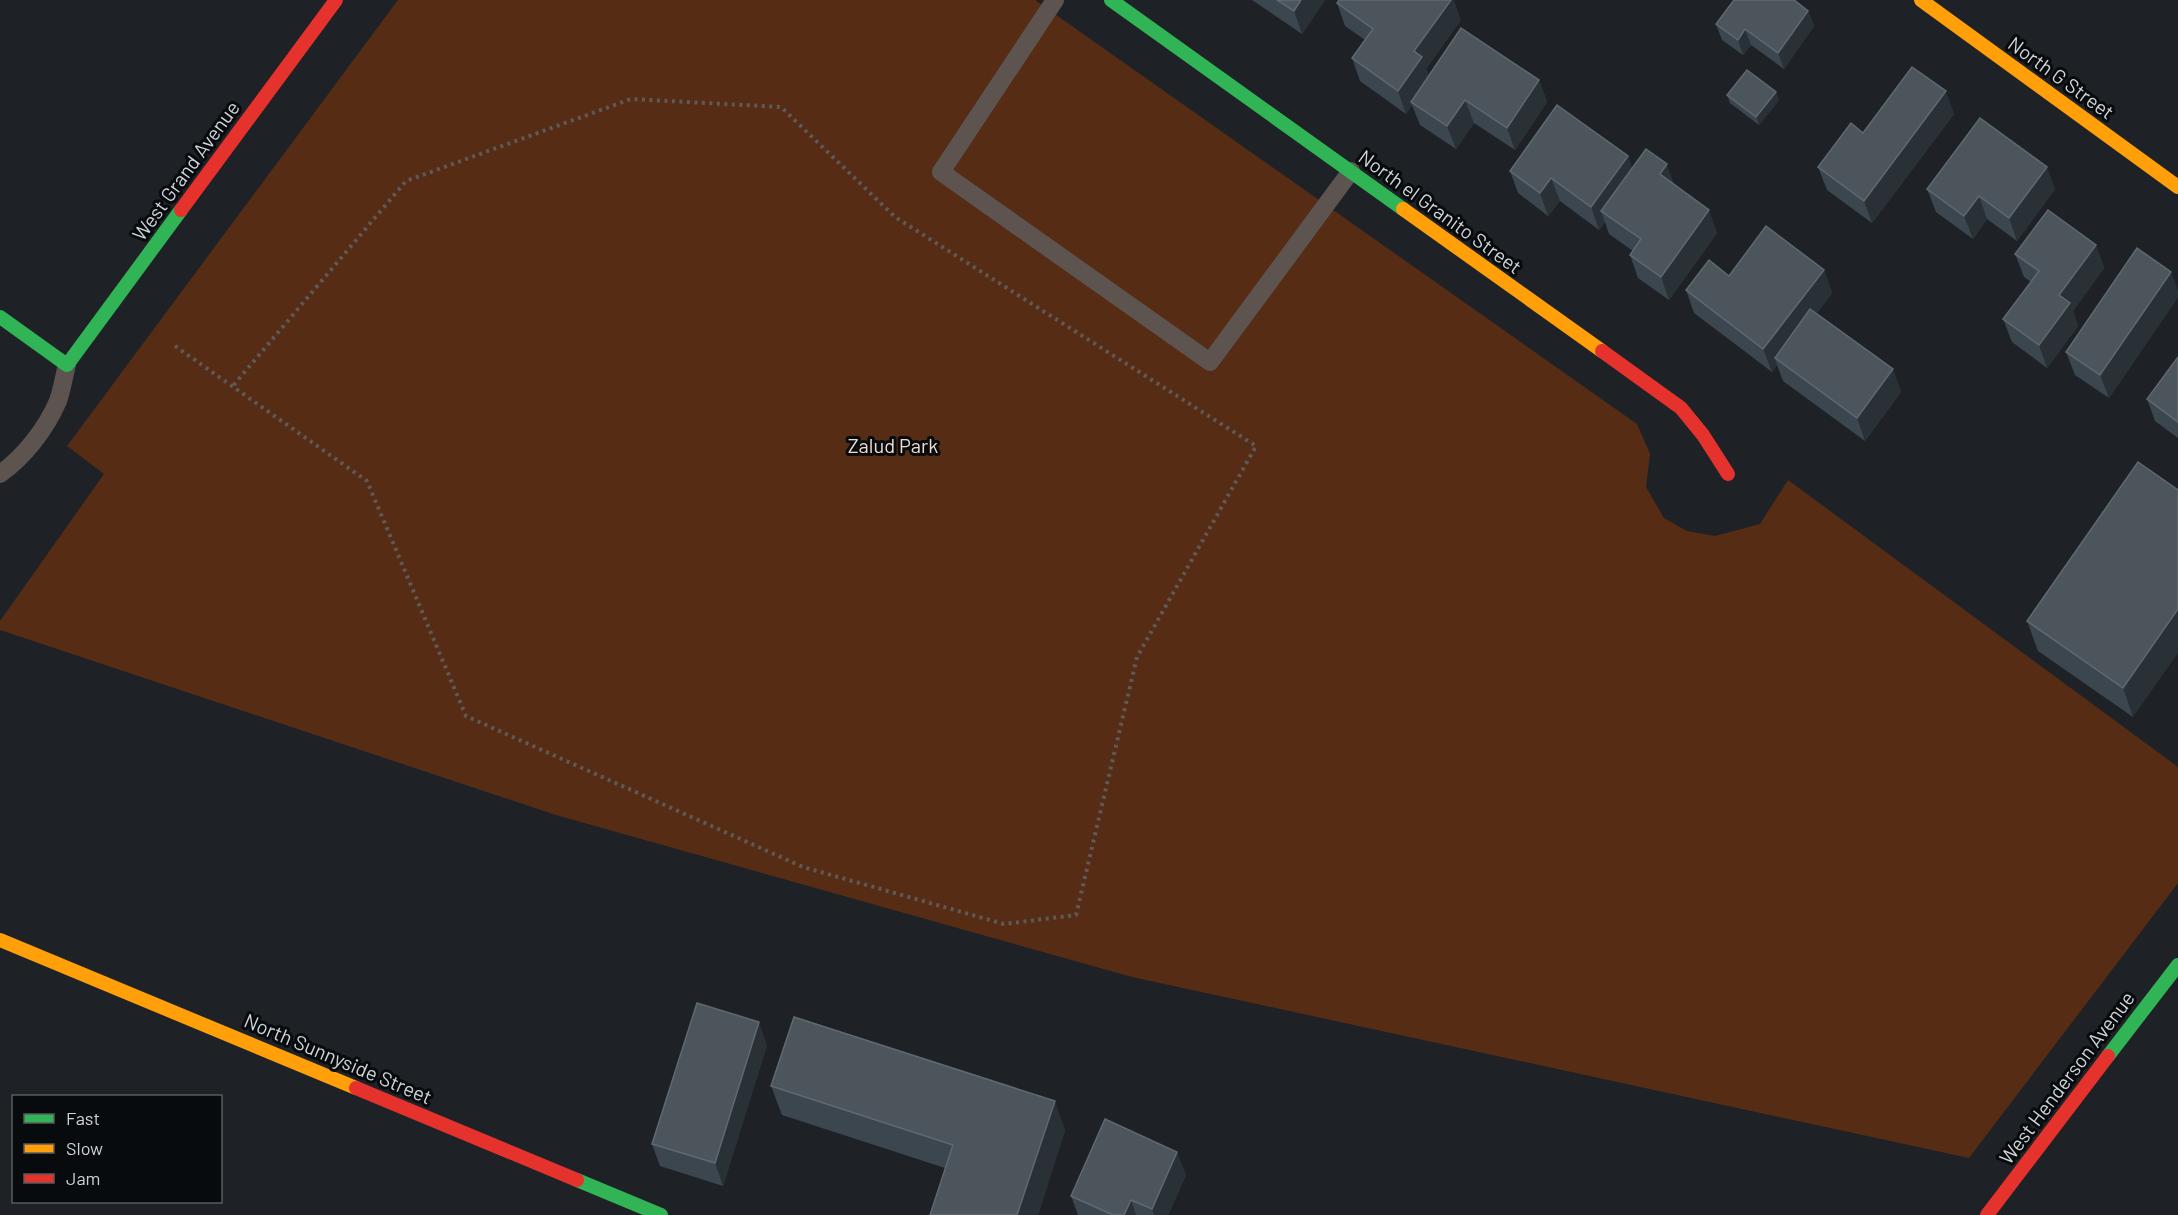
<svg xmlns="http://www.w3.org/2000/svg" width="2178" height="1215" viewBox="0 0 2178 1215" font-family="Barlow,sans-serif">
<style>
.green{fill:#562c15}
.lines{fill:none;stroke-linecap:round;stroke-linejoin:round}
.path{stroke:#5f5957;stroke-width:4;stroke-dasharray:3 4.5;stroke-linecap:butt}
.lane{stroke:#5d534f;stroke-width:18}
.fast{stroke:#30b455;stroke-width:14}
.slow{stroke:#ff9f0a;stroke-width:14}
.jam{stroke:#e5322d;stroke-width:14}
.wall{fill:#3c464e}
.shaded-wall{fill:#293137}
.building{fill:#4c555c;stroke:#606970;stroke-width:1.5}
.labels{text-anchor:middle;stroke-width:6;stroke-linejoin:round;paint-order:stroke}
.street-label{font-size:20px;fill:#cfd4d9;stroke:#080b0e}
.park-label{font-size:20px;fill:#f1dacf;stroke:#080b0e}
</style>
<rect width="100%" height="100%" fill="#1e2226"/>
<!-- green -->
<polygon class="green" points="398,0 1035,0 1637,424 1650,454 1646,487 1664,518 1687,531 1715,536 1760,524 1788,480 2178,767 2178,883 1969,1158 1132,977 556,815 0,630 0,621 104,474 67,446"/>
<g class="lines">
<!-- path -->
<polyline class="path" points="175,346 367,481 466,716 803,867 1004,924 1076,915 1137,657 1256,446 895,217 781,107 631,99 406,181 232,387"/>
<!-- lane -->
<g class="lane">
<polyline points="1055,0 941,172 1210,362 1351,171"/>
<path d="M0,474C24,457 46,429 58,401C62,390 64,376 67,365"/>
</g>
<!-- fast -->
<g class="fast">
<polyline points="1111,0 1403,209"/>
<polyline points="0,317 67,365 181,210"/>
<polyline points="2108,1056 2178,965"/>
<polyline points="577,1180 661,1215"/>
</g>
<!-- slow -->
<g class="slow">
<polyline points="1921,0 2178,187"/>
<polyline points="1403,209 1602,351"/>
<polyline points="0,940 356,1088"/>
</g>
<!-- jam -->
<g class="jam">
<polyline points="181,210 336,0"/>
<polyline points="1602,351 1681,408 1703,435 1728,474"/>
<polyline points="356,1088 577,1180"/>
<polyline points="1987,1215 2108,1056"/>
</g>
</g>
<!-- wall -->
<g class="wall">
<polygon points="1252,0 1325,0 1302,34"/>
<polygon points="1337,3 1461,20 1426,69 1429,76 1539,80 1547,102 1515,150 1474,123 1456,149 1420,125 1412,105 1406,114 1360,81 1352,58 1365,40 1345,26"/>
<polygon points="1808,11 1814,26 1784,69 1751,45 1743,55 1722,40 1716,24"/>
<polygon points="1727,95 1779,100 1759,125 1730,103"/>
<polygon points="1954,114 1872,223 1827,190 1818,167 1863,133"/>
<polygon points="1628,156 1632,168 1675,185 1717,233 1669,300 1638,278 1630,255 1633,251 1609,234 1605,222 1599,230 1560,201 1548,216 1518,193 1510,171"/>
<polygon points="1927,189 2055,189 2017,241 1987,219 1973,239 1936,212"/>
<polygon points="2096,245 2104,268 2073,311 2078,326 2047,368 2012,342 2003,319 2031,282 2024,277 2015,254"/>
<polygon points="1824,270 1832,293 1817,313 1893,369 1901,392 1865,441 1783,381 1777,365 1772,372 1694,313 1686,290 1729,276"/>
<polygon points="2178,290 2178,297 2109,398 2075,375 2066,352"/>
<polygon points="2178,357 2178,438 2155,421 2147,399"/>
<polygon points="2138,462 2133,717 2038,651 2027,621"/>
<polygon points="767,1045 723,1186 660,1166 652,1144"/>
<polygon points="771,1086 1065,1130 1038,1215 930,1215 945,1168 782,1115"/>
<polygon points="1186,1175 1168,1215 1078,1215 1071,1196"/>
</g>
<!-- shaded-wall -->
<g class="shaded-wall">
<polygon points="1301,0 1325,0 1302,34 1294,11"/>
<polygon points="1451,0 1454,0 1461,20 1426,69 1430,80 1411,102 1412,105 1406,114 1398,91 1414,51"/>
<polygon points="1808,11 1814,26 1784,69 1778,53"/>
<polygon points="1745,29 1751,45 1743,55 1738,40"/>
<polygon points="1539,80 1547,102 1515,150 1507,128"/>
<polygon points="1946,91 1954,114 1872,223 1864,201"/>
<polygon points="1776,92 1779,100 1759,125 1756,117"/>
<polygon points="1465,100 1474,123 1456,149 1447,126"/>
<polygon points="1628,156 1636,179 1601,211 1605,222 1599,230 1591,207"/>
<polygon points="1667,164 1675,187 1660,174"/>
<polygon points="2047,167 2055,189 2017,241 2009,218"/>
<polygon points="1551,178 1560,201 1548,216 1540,193"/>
<polygon points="1979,196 1987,219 1973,239 1964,216"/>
<polygon points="1709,210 1717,233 1669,300 1661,277"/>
<polygon points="2096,245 2104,268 2073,311 2078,326 2047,368 2039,345 2059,295"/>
<polygon points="1824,270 1832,293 1780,362 1775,358 1777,365 1772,372 1763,349"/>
<polygon points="2171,272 2178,290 2178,297 2109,398 2100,375"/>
<polygon points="1893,369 1901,392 1865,441 1857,418"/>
<polygon points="2178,609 2178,653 2133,717 2123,688"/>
<polygon points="759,1022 767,1045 723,1186 715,1163"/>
<polygon points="1055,1101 1065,1130 1038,1215 1017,1215"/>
<polygon points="1177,1152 1186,1175 1168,1215 1154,1215 1152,1209"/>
<polygon points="1131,1200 1136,1215 1124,1215"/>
</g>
<!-- building -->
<g class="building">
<polygon points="1277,0 1301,0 1294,11"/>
<polygon points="1339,0 1451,0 1414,51 1422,57 1398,91 1352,58 1373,29 1337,3"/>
<polygon points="1734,0 1794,0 1808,11 1778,53 1745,29 1738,40 1716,24"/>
<polygon points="1461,28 1539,80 1507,128 1465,100 1447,126 1411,102"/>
<polygon points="1912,67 1946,91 1864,201 1818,167 1851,123 1863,133"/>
<polygon points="1747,70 1776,92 1756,117 1727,95"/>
<polygon points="1557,105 1628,156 1591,207 1551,178 1540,193 1510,171"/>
<polygon points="1980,118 2047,167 2009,218 1979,196 1964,216 1927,189"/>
<polygon points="1646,149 1667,164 1660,174 1709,210 1661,277 1630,255 1641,239 1601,211"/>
<polygon points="2048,210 2096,245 2059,295 2070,303 2039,345 2003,319 2039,271 2015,254"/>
<polygon points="1766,226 1824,270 1763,349 1686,290 1709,260 1729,276"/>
<polygon points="2137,248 2171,272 2100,375 2066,352"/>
<polygon points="1810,309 1893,369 1857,418 1775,358"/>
<polygon points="2178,357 2178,422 2147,399"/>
<polygon points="2138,462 2178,490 2178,609 2123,688 2027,621"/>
<polygon points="697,1003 759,1022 715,1163 652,1144"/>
<polygon points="794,1017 1055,1101 1017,1215 930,1215 953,1145 771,1086"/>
<polygon points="1105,1119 1177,1152 1152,1209 1131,1200 1124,1215 1113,1215 1071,1196"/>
</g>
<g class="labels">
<!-- street labels -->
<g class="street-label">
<text transform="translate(2061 78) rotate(36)" y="7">North G Street</text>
<text transform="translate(186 171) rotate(-54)" y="7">West Grand Avenue</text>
<text transform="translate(1440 212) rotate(36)" y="7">North el Granito Street</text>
<text transform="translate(338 1059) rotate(23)" y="7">North Sunnyside Street</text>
<text transform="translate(2067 1078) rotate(-53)" y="7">West Henderson Avenue</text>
</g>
<!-- park labels -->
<g class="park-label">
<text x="893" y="453">Zalud Park</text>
</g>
</g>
<!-- legend -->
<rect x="12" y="1095" width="210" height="108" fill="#080b0e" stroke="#585b5f" stroke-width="1.5"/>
<rect x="24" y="1114" width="30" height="9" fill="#30b455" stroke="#585b5f" stroke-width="1.5"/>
<text x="66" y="1125" font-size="18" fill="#cfd4d9">Fast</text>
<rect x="24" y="1144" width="30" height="9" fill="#ff9f0a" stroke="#585b5f" stroke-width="1.5"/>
<text x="66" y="1155" font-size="18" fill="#cfd4d9">Slow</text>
<rect x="24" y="1174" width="30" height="9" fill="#e5322d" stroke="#585b5f" stroke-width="1.5"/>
<text x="66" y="1185" font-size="18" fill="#cfd4d9">Jam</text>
</svg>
